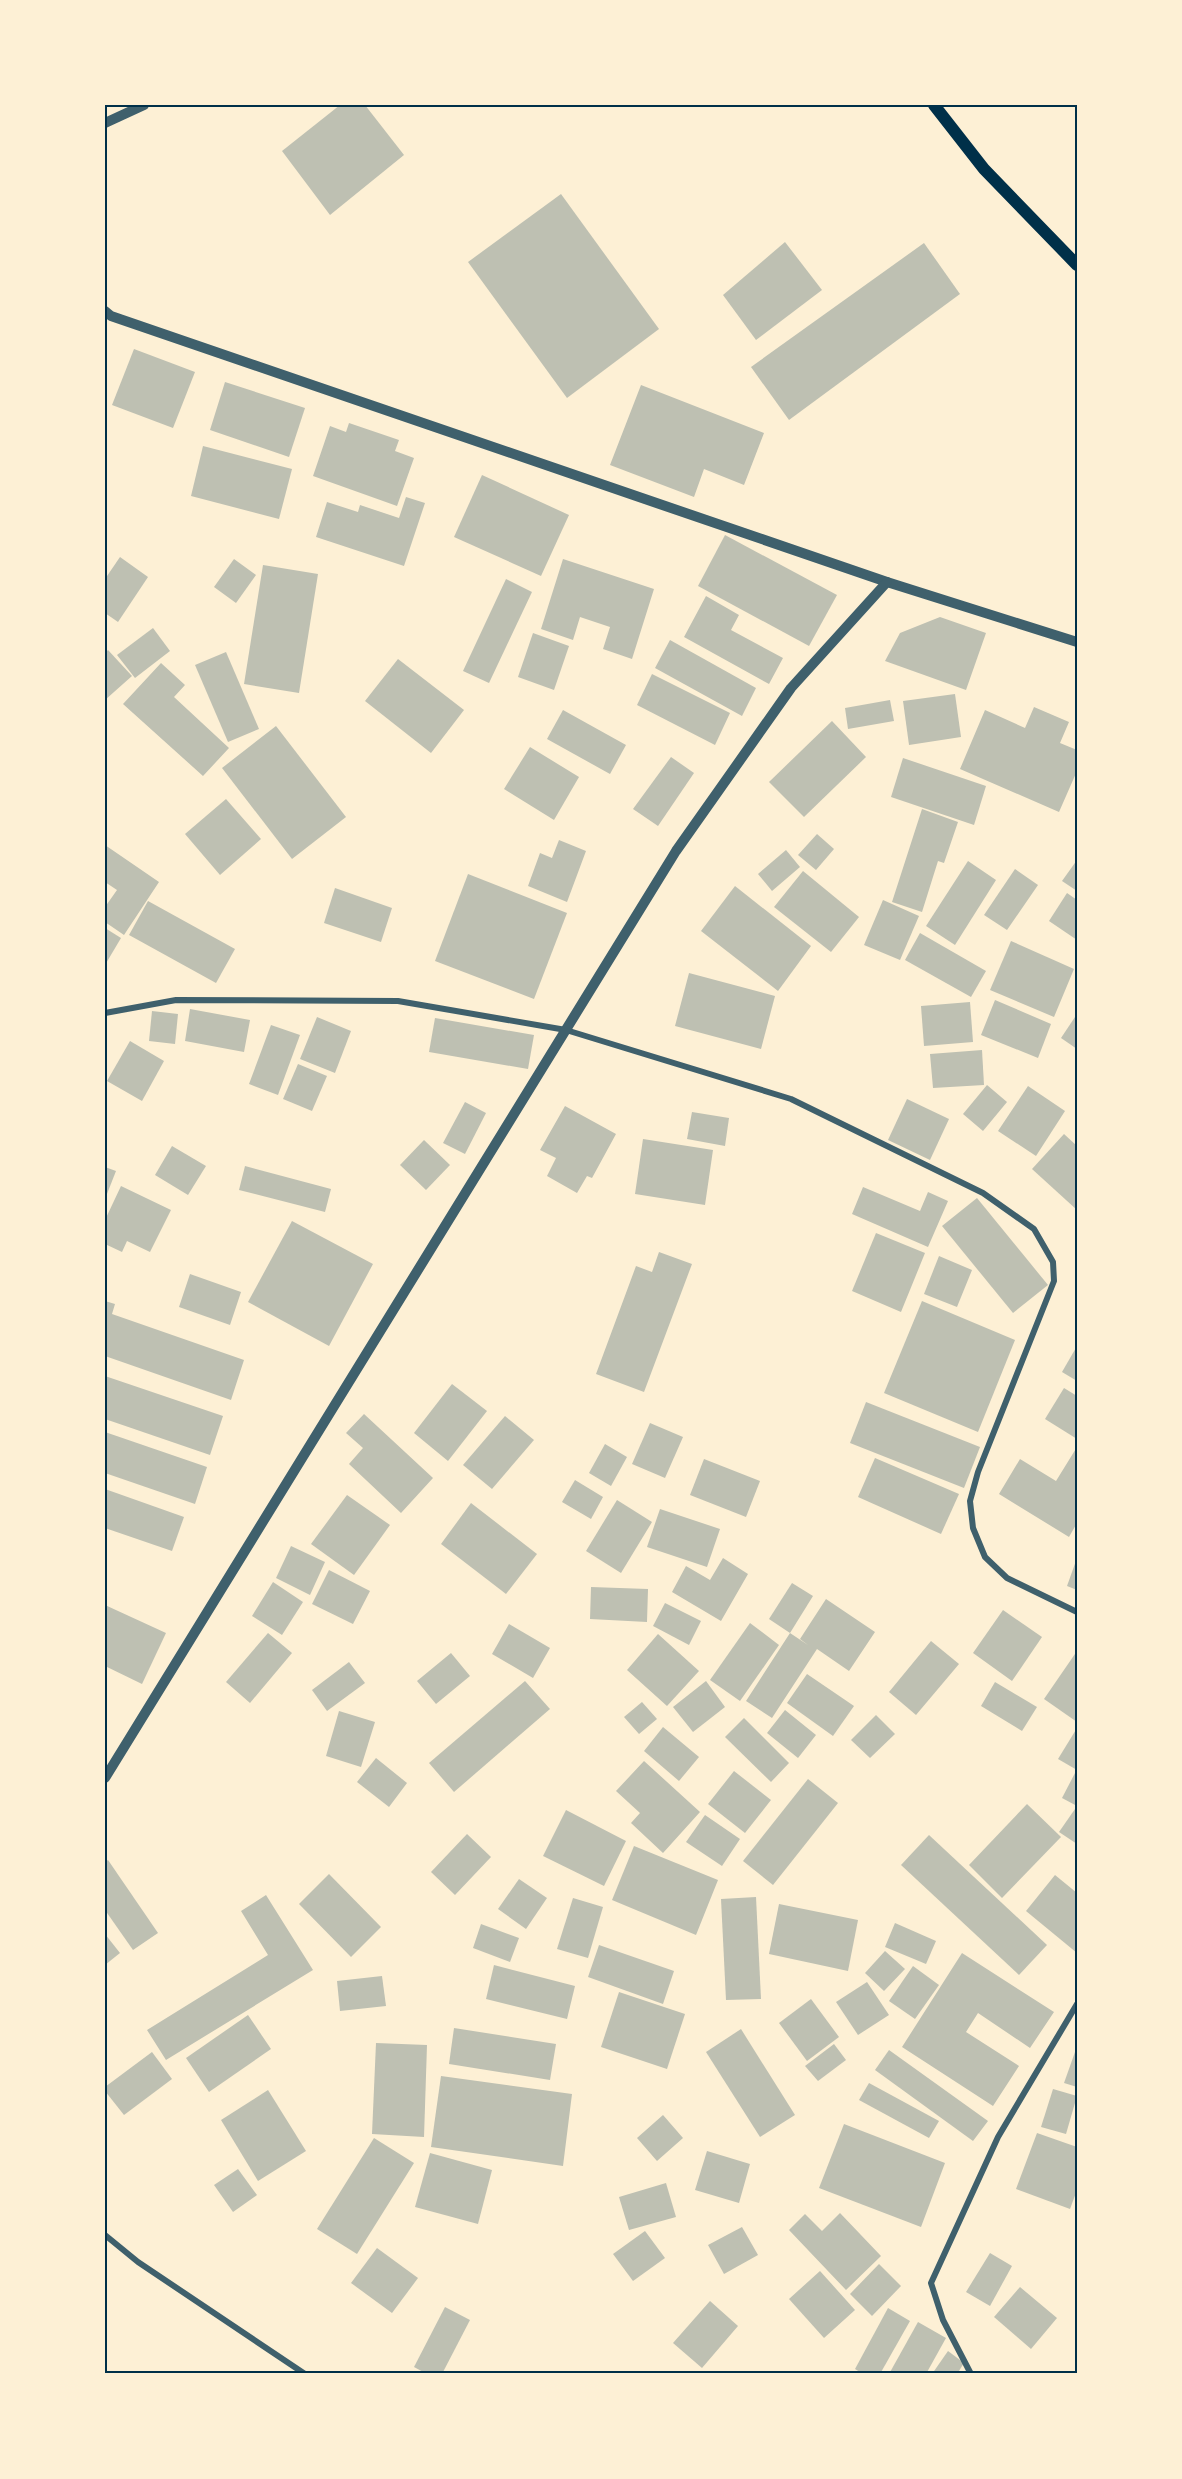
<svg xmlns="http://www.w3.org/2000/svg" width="1182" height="2479" viewBox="0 0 1182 2479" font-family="Lora,serif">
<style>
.building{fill:#bec0b2}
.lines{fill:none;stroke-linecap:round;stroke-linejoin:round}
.minor{stroke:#3f606c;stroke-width:6}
.tertiary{stroke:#3f606c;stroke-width:10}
.secondary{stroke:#003049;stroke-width:12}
.neatline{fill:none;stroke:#003049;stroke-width:2}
</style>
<rect width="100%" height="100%" fill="#fdf0d5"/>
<!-- building -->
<g class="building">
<polygon points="340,105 365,105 404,155 330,215 282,151"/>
<polygon points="561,194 659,329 567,398 468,262"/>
<polygon points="785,242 822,290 756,340 723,295"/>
<polygon points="924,243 960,294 789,420 751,367"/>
<polygon points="134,349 195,372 173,428 112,405"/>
<polygon points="225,382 305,408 289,457 210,430"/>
<polygon points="641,385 764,433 744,485 704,469 694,497 610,465"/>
<polygon points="349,423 399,440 395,451 414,458 397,506 313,476 330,426 346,432"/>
<polygon points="203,446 292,469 279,519 191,496"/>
<polygon points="482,475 569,515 541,576 454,537"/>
<polygon points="406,497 425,503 404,566 316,537 327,502 358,512 360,505 399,518"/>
<polygon points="725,535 837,595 809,646 698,586"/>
<polygon points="120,557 148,577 118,622 105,613 105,579"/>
<polygon points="234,559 256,575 236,603 214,587"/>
<polygon points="563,559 654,589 632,659 603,649 610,627 580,617 573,640 541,629"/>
<polygon points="263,565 318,574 299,693 244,684"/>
<polygon points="506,579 532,592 489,683 463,671"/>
<polygon points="706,596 739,615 731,630 783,658 769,684 684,637"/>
<polygon points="940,617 986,633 966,690 885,661 900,633"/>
<polygon points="153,628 170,651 135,678 117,655"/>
<polygon points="533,633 569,646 554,690 518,677"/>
<polygon points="670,640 756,688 742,716 655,668"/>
<polygon points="108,650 132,676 105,700 105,653"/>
<polygon points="226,652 259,729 228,742 195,665"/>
<polygon points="398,659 464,710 431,753 365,701"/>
<polygon points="161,663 185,685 174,697 229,748 203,776 123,704"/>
<polygon points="652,674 730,713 715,745 637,705"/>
<polygon points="955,694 961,737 909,745 903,701"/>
<polygon points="890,700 894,721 848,729 845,708"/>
<polygon points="1034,707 1069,722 1060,743 1077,750 1077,771 1059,812 960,769 985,710 1025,728"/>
<polygon points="563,710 626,745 610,774 547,739"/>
<polygon points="832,721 866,757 804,817 769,782"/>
<polygon points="276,726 346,817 292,859 222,768"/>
<polygon points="530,747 579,777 554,820 504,789"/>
<polygon points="671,757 694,773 658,826 633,809"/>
<polygon points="903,758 986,786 974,825 891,797"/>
<polygon points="226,799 261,839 220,875 185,834"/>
<polygon points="922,809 958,822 944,863 938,861 922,912 892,902"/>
<polygon points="817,834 834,849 816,870 798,855"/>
<polygon points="559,840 586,851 567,902 528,886 540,853 552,858"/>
<polygon points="105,845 159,882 124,935 105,922 105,907 117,890 105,882"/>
<polygon points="786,850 800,867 772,891 758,874"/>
<polygon points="1077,860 1077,891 1062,881"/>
<polygon points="968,861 996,880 955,945 926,926"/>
<polygon points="1015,869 1038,885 1007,930 984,915"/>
<polygon points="803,871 859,917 831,952 774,907"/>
<polygon points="468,874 567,913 534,999 435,961"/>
<polygon points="735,886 811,946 778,991 701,931"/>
<polygon points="335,888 392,908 381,942 324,923"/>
<polygon points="1067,893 1077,900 1077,940 1049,921"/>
<polygon points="883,900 919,916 900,960 864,945"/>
<polygon points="148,901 235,949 216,983 129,935"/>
<polygon points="105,928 121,938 105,965"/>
<polygon points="920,933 986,971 971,997 905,960"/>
<polygon points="1011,941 1074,969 1054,1017 990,990"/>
<polygon points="689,973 775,996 761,1049 675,1026"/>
<polygon points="995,1000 1051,1024 1038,1058 981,1035"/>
<polygon points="970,1002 973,1042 924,1046 921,1006"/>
<polygon points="190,1009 250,1020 244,1052 185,1041"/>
<polygon points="152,1011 178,1014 175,1044 149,1041"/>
<polygon points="1077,1014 1077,1049 1061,1038"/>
<polygon points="317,1017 351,1031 335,1073 300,1059"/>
<polygon points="435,1018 534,1035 528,1069 429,1052"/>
<polygon points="271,1025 300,1035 278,1095 249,1084"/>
<polygon points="130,1041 164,1061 142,1101 107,1081"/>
<polygon points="982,1050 984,1085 933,1088 930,1054"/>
<polygon points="298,1064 327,1076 312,1111 283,1099"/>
<polygon points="987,1085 1007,1102 983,1131 963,1114"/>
<polygon points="1028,1086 1065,1111 1036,1156 998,1131"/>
<polygon points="907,1099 949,1119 930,1160 888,1140"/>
<polygon points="465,1102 486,1113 465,1154 443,1143"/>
<polygon points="565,1106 616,1134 592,1178 587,1176 577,1193 547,1176 556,1158 540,1150"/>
<polygon points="692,1112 729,1118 725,1146 687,1139"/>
<polygon points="1064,1134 1077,1146 1077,1210 1032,1169"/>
<polygon points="643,1139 713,1150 705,1205 635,1194"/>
<polygon points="424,1140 450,1165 426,1190 400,1165"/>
<polygon points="172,1146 206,1166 188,1195 155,1175"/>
<polygon points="245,1166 331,1189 325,1212 239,1190"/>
<polygon points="105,1167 116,1171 105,1199"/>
<polygon points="121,1186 171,1210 150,1252 127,1241 122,1252 105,1244 105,1220"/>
<polygon points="863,1187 920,1211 928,1192 948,1201 928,1247 852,1214"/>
<polygon points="977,1198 1048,1285 1013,1313 942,1226"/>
<polygon points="292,1221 373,1264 329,1346 248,1302"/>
<polygon points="876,1233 925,1253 901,1312 852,1291"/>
<polygon points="659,1252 692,1264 644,1392 596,1374 636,1266 652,1272"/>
<polygon points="939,1256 972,1270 957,1307 924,1294"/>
<polygon points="190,1274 241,1292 230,1325 179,1307"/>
<polygon points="105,1301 115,1304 112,1314 244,1360 231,1400 105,1356"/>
<polygon points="922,1301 1015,1340 978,1432 884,1393"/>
<polygon points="1077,1346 1077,1381 1062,1372"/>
<polygon points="105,1376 223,1416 210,1455 105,1419"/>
<polygon points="452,1384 487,1411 448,1461 414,1433"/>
<polygon points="1064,1388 1077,1396 1077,1439 1045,1419"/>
<polygon points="866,1402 980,1447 964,1488 850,1443"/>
<polygon points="364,1414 433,1478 401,1513 349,1464 363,1448 346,1433"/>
<polygon points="505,1416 534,1440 492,1489 463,1465"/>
<polygon points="650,1423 683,1437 665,1478 632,1464"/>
<polygon points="105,1432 207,1467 195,1504 105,1473"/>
<polygon points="605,1444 627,1457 611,1486 589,1473"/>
<polygon points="1077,1447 1077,1523 1069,1537 999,1494 1020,1459 1056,1481"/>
<polygon points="875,1458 959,1494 941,1534 858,1497"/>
<polygon points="704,1459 760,1481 746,1517 690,1495"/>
<polygon points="575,1480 603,1497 591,1519 562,1502"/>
<polygon points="105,1489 184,1517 172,1551 105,1528"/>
<polygon points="347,1495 390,1525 354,1575 311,1544"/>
<polygon points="617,1500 652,1522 621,1573 586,1551"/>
<polygon points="471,1503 537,1554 506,1594 441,1544"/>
<polygon points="660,1509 720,1529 707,1567 647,1547"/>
<polygon points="291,1546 325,1562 310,1595 276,1578"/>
<polygon points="723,1558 748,1574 721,1621 672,1592 686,1566 710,1580"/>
<polygon points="1077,1558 1077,1590 1067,1586"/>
<polygon points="329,1570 370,1591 353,1624 312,1604"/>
<polygon points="273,1582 303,1602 282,1635 252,1616"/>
<polygon points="792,1583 813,1596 790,1633 769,1619"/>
<polygon points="591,1587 648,1589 647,1622 590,1619"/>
<polygon points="826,1599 875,1632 849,1671 817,1649 772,1718 746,1701 790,1633 808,1645 800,1639"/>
<polygon points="665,1603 701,1621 689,1645 653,1626"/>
<polygon points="105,1605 166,1633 142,1684 105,1666"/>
<polygon points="1003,1610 1042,1637 1012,1681 973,1653"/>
<polygon points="750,1623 779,1645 740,1701 710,1680"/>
<polygon points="509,1624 550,1648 533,1678 492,1654"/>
<polygon points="268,1633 292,1653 250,1703 226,1682"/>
<polygon points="658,1634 699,1671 667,1706 627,1670"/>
<polygon points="931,1641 959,1664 916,1715 889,1692"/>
<polygon points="1077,1651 1077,1722 1044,1699"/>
<polygon points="451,1653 470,1676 436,1704 417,1681"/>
<polygon points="349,1662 365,1683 327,1711 312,1690"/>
<polygon points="807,1674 854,1706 833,1736 787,1703"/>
<polygon points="525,1681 550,1709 454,1792 429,1763"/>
<polygon points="706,1681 725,1707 693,1732 673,1707"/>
<polygon points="995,1682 1037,1707 1022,1731 981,1706"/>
<polygon points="642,1702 657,1719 639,1734 624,1717"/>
<polygon points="785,1710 816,1735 798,1758 767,1733"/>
<polygon points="339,1711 375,1722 361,1767 326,1756"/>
<polygon points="876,1715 895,1734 870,1758 851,1740"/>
<polygon points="744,1718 789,1763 771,1782 725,1737"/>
<polygon points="663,1727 699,1757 679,1781 644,1751"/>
<polygon points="1077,1728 1077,1770 1058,1759"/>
<polygon points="376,1758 407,1783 389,1807 357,1782"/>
<polygon points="644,1761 700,1812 663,1853 631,1823 640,1813 616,1791"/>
<polygon points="734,1771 771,1800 745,1833 708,1804"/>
<polygon points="1075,1773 1077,1774 1077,1806 1062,1798"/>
<polygon points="808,1779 838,1803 773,1885 743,1861"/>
<polygon points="1027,1804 1061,1837 1002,1898 969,1865"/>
<polygon points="1075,1809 1077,1810 1077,1844 1059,1832"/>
<polygon points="566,1810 626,1841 604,1886 543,1856"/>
<polygon points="705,1815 740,1839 722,1866 686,1842"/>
<polygon points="467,1834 491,1857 455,1895 431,1872"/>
<polygon points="929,1835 1047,1945 1019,1975 901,1865"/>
<polygon points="634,1846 718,1880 696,1935 612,1900"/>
<polygon points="108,1860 158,1933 133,1950 105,1910 105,1862"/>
<polygon points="329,1874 381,1927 351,1957 299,1904"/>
<polygon points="1055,1875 1077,1893 1077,1953 1026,1911"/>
<polygon points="519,1879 547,1898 526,1929 498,1909"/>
<polygon points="266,1895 313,1970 166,2060 147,2030 268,1955 241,1911"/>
<polygon points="756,1897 761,1999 726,2000 721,1899"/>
<polygon points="573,1898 603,1907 588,1958 557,1949"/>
<polygon points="779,1904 858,1920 848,1971 769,1954"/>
<polygon points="895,1923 936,1941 926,1964 885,1947"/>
<polygon points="481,1924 519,1938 510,1962 473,1948"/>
<polygon points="105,1934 120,1953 105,1965"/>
<polygon points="599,1945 674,1971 663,2004 588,1977"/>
<polygon points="885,1951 905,1969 884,1991 865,1973"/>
<polygon points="962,1953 1054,2012 1030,2048 978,2013 966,2032 1019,2066 993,2106 902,2047"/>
<polygon points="494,1965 575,1986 567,2019 486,1999"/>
<polygon points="913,1966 939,1985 915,2019 889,2001"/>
<polygon points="382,1976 386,2006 340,2011 337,1981"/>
<polygon points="867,1982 889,2015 858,2035 836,2002"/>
<polygon points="619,1992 685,2014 667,2069 601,2047"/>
<polygon points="811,1999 839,2037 807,2061 779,2023"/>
<polygon points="248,2015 271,2049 209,2092 186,2058"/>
<polygon points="454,2028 556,2044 550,2080 449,2064"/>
<polygon points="741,2029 795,2115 760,2137 706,2052"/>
<polygon points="376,2043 427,2045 424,2137 372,2134"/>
<polygon points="834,2044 846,2060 818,2081 805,2066"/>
<polygon points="889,2050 988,2121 973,2141 875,2070"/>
<polygon points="152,2052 172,2079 124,2115 105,2091 105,2087"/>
<polygon points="1075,2052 1077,2053 1077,2087 1064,2083"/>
<polygon points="441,2076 572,2094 563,2166 431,2147"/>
<polygon points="869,2083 939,2121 929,2138 859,2100"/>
<polygon points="1053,2089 1077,2096 1066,2134 1041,2127"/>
<polygon points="268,2090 306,2151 258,2181 221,2120"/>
<polygon points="663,2115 683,2138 657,2161 637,2138"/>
<polygon points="844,2124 945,2163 921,2227 819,2188"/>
<polygon points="1037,2133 1077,2147 1077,2190 1070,2209 1016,2189"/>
<polygon points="374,2138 414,2163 357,2254 317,2229"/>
<polygon points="707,2151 750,2164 739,2203 695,2190"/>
<polygon points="430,2153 492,2170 478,2224 415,2207"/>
<polygon points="238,2169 257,2195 233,2212 214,2185"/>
<polygon points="666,2183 676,2217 629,2230 619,2197"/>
<polygon points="840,2213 881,2256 846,2290 789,2230 805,2214 822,2231"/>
<polygon points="742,2227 758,2255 724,2274 708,2245"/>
<polygon points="645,2231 665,2258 633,2281 613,2254"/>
<polygon points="377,2248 418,2278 392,2313 351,2283"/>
<polygon points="990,2253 1012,2266 990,2306 966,2292"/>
<polygon points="879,2264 901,2286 872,2316 850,2294"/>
<polygon points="820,2271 855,2310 824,2338 789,2299"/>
<polygon points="1020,2287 1057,2318 1031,2349 994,2317"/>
<polygon points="710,2301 738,2326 702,2368 673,2343"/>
<polygon points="445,2307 470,2320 442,2374 427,2374 414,2367"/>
<polygon points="888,2308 910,2321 880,2374 863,2374 855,2369"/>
<polygon points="918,2322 946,2338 926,2374 889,2374"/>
<polygon points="948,2351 964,2363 957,2374 932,2374"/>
</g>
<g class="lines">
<!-- minor -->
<g class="minor">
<polyline points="105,1013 176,1000 398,1001 566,1030 791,1099 983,1193 1034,1229 1053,1262 1054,1281 978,1472 970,1501 973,1528 985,1557 1007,1578 1077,1612"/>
<polyline points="105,2235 138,2262 305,2374"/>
<polyline points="971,2374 943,2320 931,2283 998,2137 1077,2004"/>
</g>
<!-- tertiary -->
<g class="tertiary">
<polyline points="105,123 144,105"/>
<polyline points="105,311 111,316 887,582 1077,642"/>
<polyline points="105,1778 676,851 791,688 887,582"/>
</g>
<!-- secondary -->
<polyline class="secondary" points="934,105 984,169 1077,265"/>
</g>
<!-- border -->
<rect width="1182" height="2479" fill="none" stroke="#fdf0d5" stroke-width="213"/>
<rect x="106" y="106" width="970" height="2266" class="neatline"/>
</svg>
